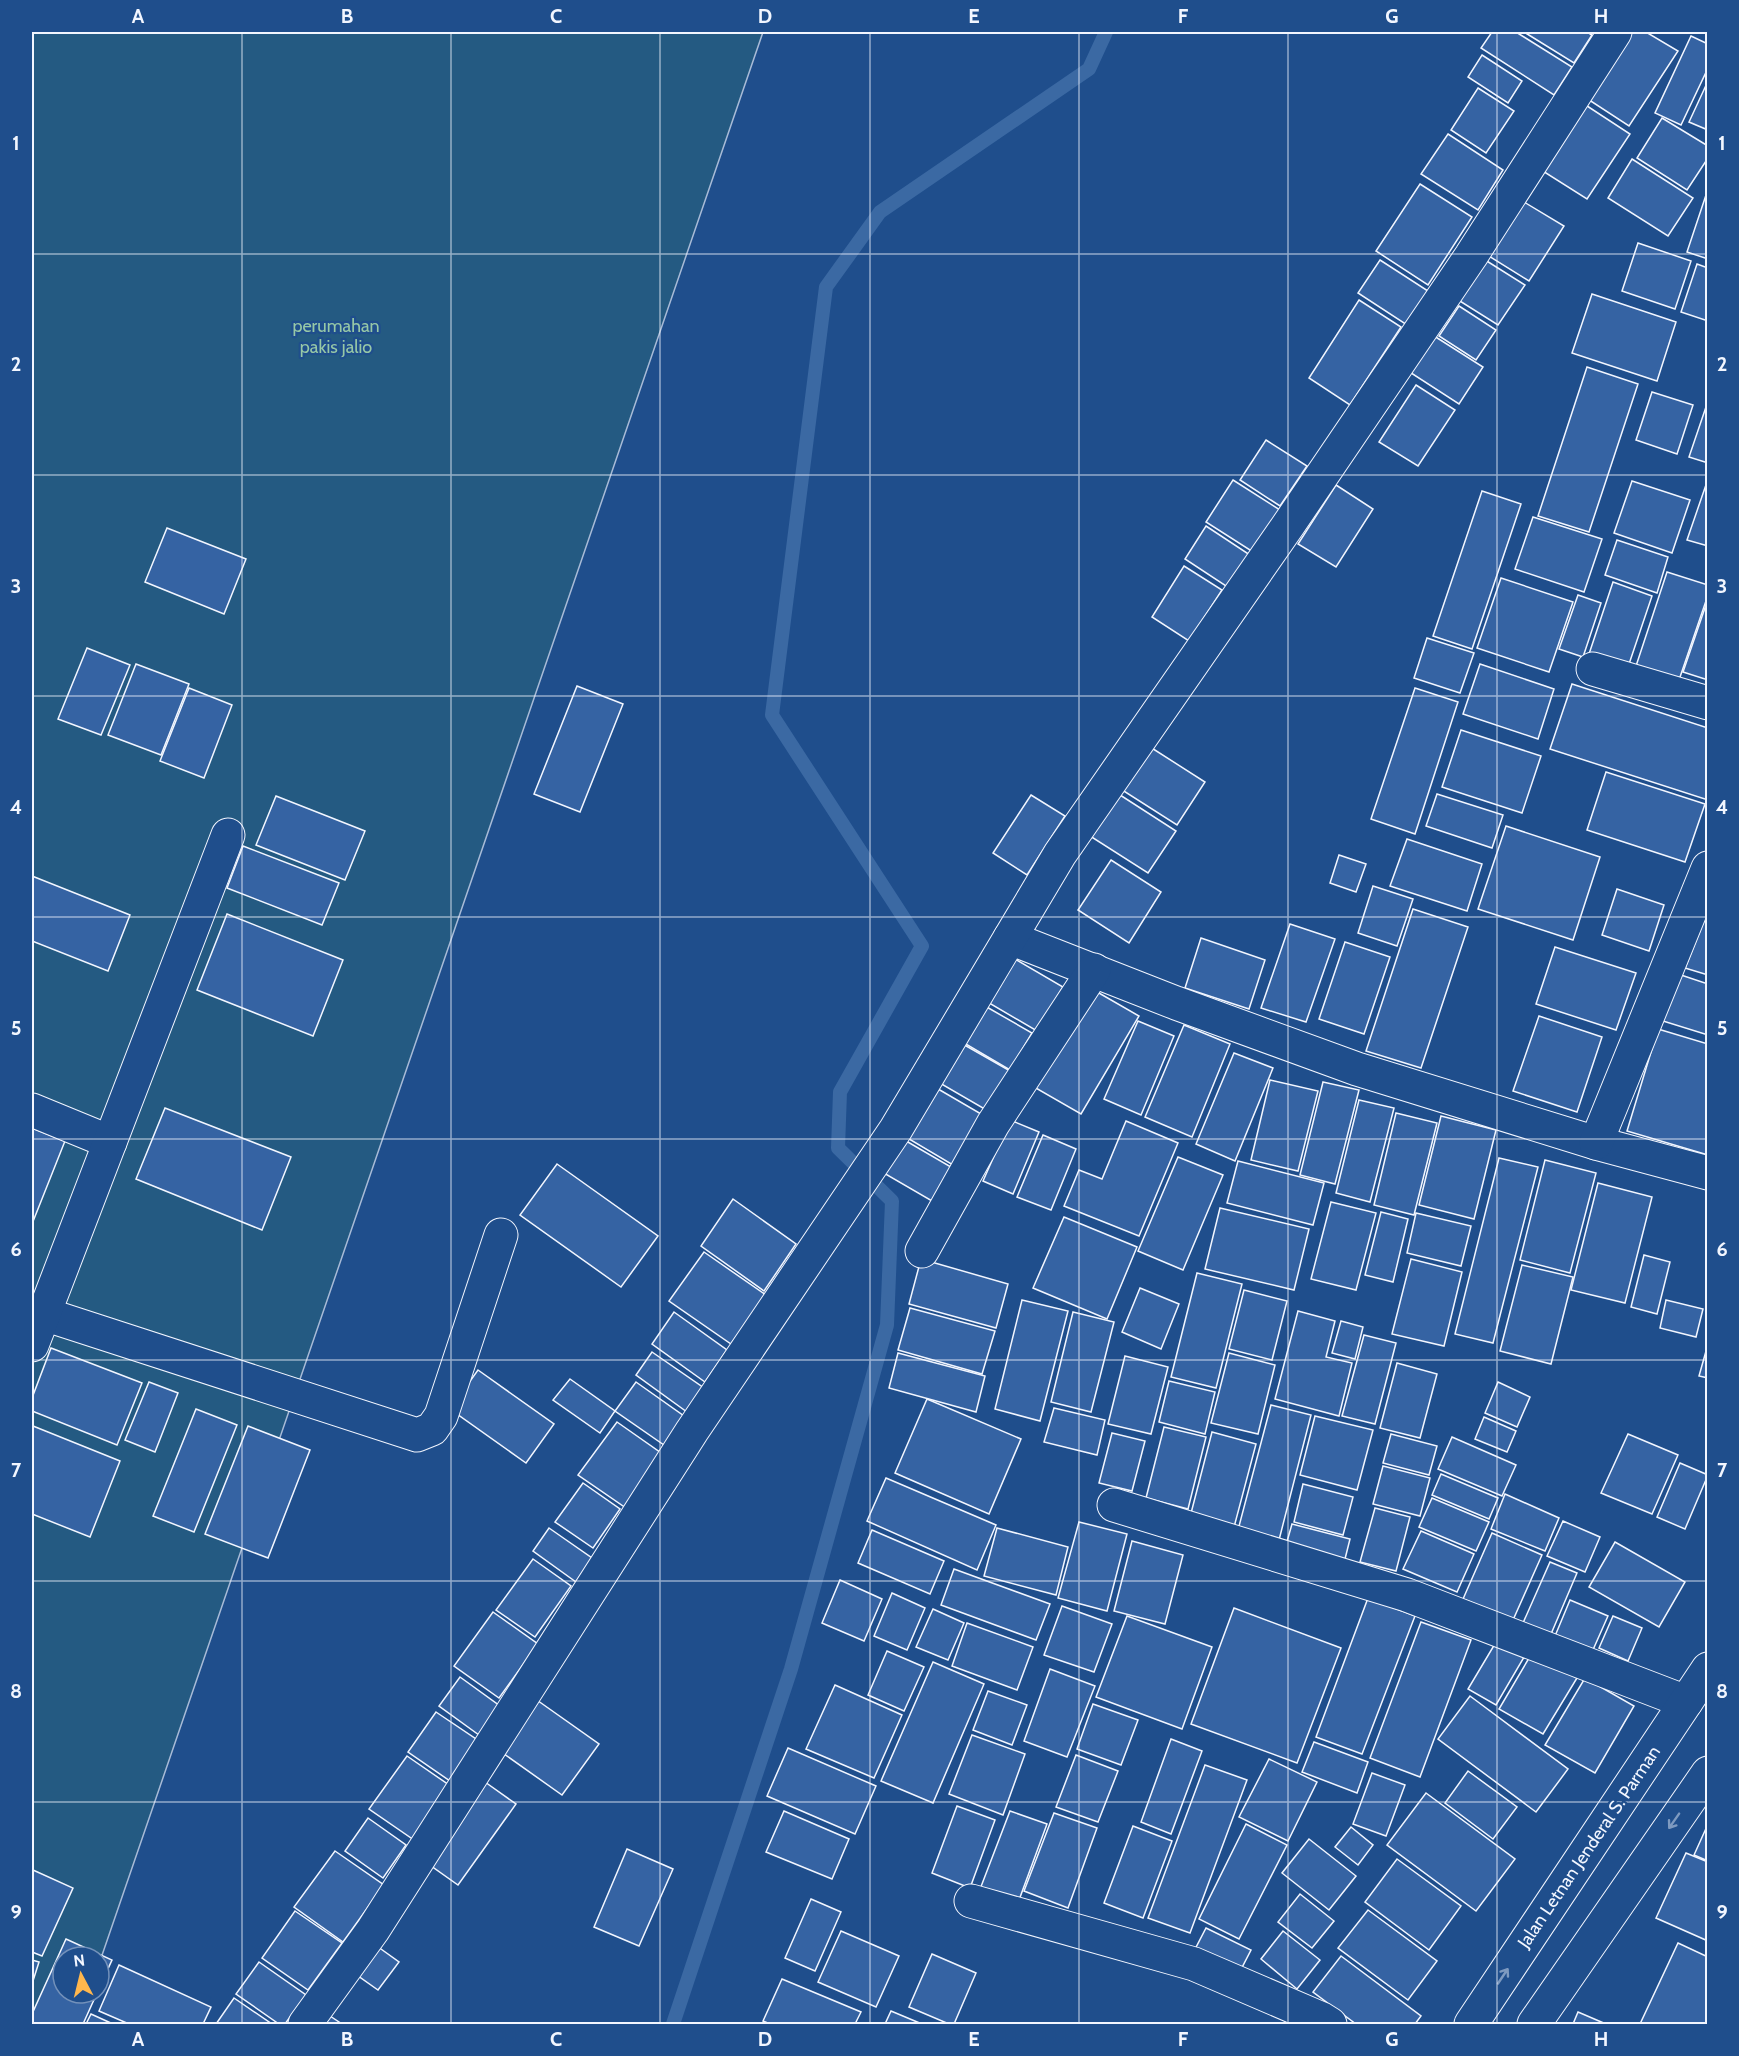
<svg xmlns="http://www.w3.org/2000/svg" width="1739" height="2056" viewBox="0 0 1739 2056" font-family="Cabin,sans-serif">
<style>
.green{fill:#245a82;stroke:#a8bbd7;stroke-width:1.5}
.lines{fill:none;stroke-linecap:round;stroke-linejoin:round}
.stream{stroke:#3b69a3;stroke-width:14}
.building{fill:#3563a3;stroke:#f2f6ff;stroke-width:1.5}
.minor-casing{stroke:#f2f6ff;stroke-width:35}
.highway-casing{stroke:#f2f6ff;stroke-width:35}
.minor{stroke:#1f4e8c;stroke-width:33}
.highway{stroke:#1f4e8c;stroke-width:33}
.oneway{stroke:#7e9ac0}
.grid{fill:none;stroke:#f2f6ff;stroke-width:1.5;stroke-opacity:0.55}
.labels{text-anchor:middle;stroke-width:4.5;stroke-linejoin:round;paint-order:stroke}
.park-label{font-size:18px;fill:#97c8a6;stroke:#1f4e8c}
.street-label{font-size:18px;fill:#f2f6ff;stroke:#1f4e8c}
.neatline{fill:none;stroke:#f2f6ff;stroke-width:2}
.grid-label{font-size:20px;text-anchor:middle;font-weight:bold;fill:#f2f6ff}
</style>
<rect width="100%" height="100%" fill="#1f4e8c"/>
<!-- green -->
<polygon class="green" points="32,32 763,32 99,1964 99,1957 63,1957 63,1993 89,1993 78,2024 32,2024"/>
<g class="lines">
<!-- stream -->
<polyline class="stream" points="673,2024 791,1669 887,1325 892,1201 838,1148 840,1092 922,946 772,715 826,287 880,212 1089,69 1106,32"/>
</g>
<!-- building -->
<g class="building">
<polygon points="1492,32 1516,32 1572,67 1554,95 1481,48"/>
<polygon points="1524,32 1587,32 1592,35 1574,63"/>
<polygon points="1625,32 1646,32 1678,51 1629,126 1583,96"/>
<polygon points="1691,36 1708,44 1708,68 1681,125 1655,113"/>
<polygon points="1482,55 1522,81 1508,103 1468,77"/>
<polygon points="1708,81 1708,130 1689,122"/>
<polygon points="1478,88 1514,111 1486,153 1451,130"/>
<polygon points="1581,102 1630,134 1587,199 1538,168"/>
<polygon points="1662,118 1708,146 1708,158 1687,190 1637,158"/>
<polygon points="1448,134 1503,170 1478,210 1421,174"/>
<polygon points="1632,159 1693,198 1668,236 1608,198"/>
<polygon points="1420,184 1472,217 1428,285 1376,251"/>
<polygon points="1708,189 1708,259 1687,252"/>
<polygon points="1519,199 1564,226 1529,281 1484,253"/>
<polygon points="1638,243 1691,261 1675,309 1622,291"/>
<polygon points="1482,258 1525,285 1498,325 1455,298"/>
<polygon points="1380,260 1428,291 1407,325 1358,293"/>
<polygon points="1697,264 1708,268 1708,321 1681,312"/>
<polygon points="1592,294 1676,322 1657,381 1572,353"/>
<polygon points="1359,300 1401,327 1350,405 1309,378"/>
<polygon points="1459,306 1496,330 1476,360 1439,336"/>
<polygon points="1431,334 1483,367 1459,404 1408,371"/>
<polygon points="1587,367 1638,384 1589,532 1538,516"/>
<polygon points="1416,385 1455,410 1418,466 1379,442"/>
<polygon points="1652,392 1693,405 1677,454 1636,440"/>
<polygon points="1708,401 1708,463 1689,457"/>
<polygon points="1266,440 1307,466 1280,506 1240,480"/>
<polygon points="1708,479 1708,546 1687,540"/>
<polygon points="1233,480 1280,510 1253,552 1206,522"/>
<polygon points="1632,481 1690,500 1672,553 1614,533"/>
<polygon points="1336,485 1373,509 1336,567 1298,544"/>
<polygon points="1482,491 1521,504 1472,649 1433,636"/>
<polygon points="1533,517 1602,539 1584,592 1515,569"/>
<polygon points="1206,526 1250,555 1229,588 1185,559"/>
<polygon points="167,528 246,559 224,614 145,582"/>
<polygon points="1617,540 1668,557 1657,593 1605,575"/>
<polygon points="1184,566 1222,590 1189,641 1152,617"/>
<polygon points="1667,572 1708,585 1708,595 1679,680 1636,666"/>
<polygon points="1501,578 1573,602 1549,672 1477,648"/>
<polygon points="1613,582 1652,596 1628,667 1589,654"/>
<polygon points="1578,595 1601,603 1583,657 1559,649"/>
<polygon points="1708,599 1708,680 1683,672"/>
<polygon points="1427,638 1474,653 1460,693 1414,678"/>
<polygon points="87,648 130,665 101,735 58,719"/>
<polygon points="136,664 189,684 161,755 108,735"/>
<polygon points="1480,664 1554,689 1538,739 1463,714"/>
<polygon points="1572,684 1708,728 1708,800 1550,749"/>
<polygon points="577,686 623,704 580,812 534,794"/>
<polygon points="189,688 232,705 204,778 160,761"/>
<polygon points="1415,688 1458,702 1415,834 1371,819"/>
<polygon points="1461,730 1541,756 1522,813 1442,787"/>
<polygon points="1147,745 1205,782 1177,825 1119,788"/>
<polygon points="1606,772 1705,804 1685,862 1587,830"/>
<polygon points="1117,793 1176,831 1148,873 1090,836"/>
<polygon points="1437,794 1503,815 1492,848 1426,826"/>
<polygon points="1031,795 1065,816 1027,875 993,853"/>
<polygon points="276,796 365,831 345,880 256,845"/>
<polygon points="1506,826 1600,857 1573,940 1478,909"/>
<polygon points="1407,839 1482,864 1467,911 1390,886"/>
<polygon points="243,846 339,883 322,925 227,888"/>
<polygon points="1339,855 1366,864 1356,892 1330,883"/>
<polygon points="1111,860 1161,892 1129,943 1078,910"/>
<polygon points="32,876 130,915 108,971 32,941"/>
<polygon points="1373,886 1413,899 1397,946 1358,933"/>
<polygon points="1617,889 1664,905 1649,951 1602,935"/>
<polygon points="1413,909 1468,927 1421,1068 1366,1051"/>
<polygon points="1708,911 1708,975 1685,968"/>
<polygon points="227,914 343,960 313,1036 197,990"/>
<polygon points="1290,924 1335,939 1306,1022 1261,1008"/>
<polygon points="1201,938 1265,960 1249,1009 1185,988"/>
<polygon points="1345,942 1390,957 1364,1034 1319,1019"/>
<polygon points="1555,947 1636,973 1616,1030 1536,1004"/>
<polygon points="1010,956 1063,987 1037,1031 984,1000"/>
<polygon points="1678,974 1708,984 1708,1035 1663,1021"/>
<polygon points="1092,989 1139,1016 1081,1114 1034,1087"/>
<polygon points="985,1006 1032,1033 1010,1070 964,1043"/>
<polygon points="1539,1016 1602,1037 1577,1112 1513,1091"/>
<polygon points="1138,1021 1174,1036 1141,1115 1104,1099"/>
<polygon points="1184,1025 1230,1044 1192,1137 1145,1117"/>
<polygon points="1658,1029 1708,1044 1708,1155 1627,1131"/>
<polygon points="961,1043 1012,1072 988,1111 938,1082"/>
<polygon points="1234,1053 1273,1068 1235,1161 1196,1144"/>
<polygon points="1270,1080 1318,1091 1298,1171 1251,1160"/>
<polygon points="1323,1082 1359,1090 1335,1184 1300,1175"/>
<polygon points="933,1086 988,1118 958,1168 904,1136"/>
<polygon points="1359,1100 1394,1108 1370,1202 1336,1193"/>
<polygon points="165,1108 291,1157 262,1230 136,1179"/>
<polygon points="1396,1113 1437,1123 1414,1215 1374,1205"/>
<polygon points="1441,1116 1496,1130 1474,1219 1419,1205"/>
<polygon points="1010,1120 1039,1132 1013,1194 983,1181"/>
<polygon points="1126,1121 1178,1143 1139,1236 1064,1206 1079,1170 1102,1179"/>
<polygon points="32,1128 65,1141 32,1224"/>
<polygon points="1043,1135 1076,1149 1051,1210 1017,1197"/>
<polygon points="901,1138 963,1174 944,1208 882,1172"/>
<polygon points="1178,1157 1223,1175 1183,1270 1138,1251"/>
<polygon points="1499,1158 1538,1167 1493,1343 1455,1334"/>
<polygon points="1545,1160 1596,1173 1570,1273 1520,1260"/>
<polygon points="1238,1161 1324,1183 1313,1225 1227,1203"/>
<polygon points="557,1164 658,1236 621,1287 520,1215"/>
<polygon points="1598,1183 1652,1197 1625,1303 1571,1290"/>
<polygon points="733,1199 796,1244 764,1291 701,1246"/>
<polygon points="1331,1202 1376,1213 1356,1290 1311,1279"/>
<polygon points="1220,1208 1309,1229 1294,1290 1205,1269"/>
<polygon points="1381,1212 1408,1219 1393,1282 1365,1275"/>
<polygon points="1416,1213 1471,1226 1461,1266 1407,1253"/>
<polygon points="1064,1217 1137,1247 1107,1319 1033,1288"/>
<polygon points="704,1252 766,1295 731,1344 669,1301"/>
<polygon points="1644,1255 1670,1262 1657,1314 1631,1307"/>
<polygon points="921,1259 1008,1284 996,1328 909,1304"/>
<polygon points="1411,1259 1462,1272 1444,1346 1392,1334"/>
<polygon points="1522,1265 1573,1277 1551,1364 1500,1351"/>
<polygon points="1197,1273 1242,1284 1216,1388 1171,1377"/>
<polygon points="1140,1288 1179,1304 1161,1349 1122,1332"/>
<polygon points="1244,1290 1287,1301 1272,1360 1229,1349"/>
<polygon points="1022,1300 1068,1311 1040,1421 995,1409"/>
<polygon points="1666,1300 1703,1309 1696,1337 1660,1328"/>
<polygon points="910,1308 995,1331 982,1374 898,1350"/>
<polygon points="1298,1311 1335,1321 1326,1357 1352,1363 1339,1416 1275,1399"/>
<polygon points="674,1312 727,1350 705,1382 652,1344"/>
<polygon points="1073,1312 1114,1322 1091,1412 1051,1402"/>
<polygon points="1341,1321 1363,1327 1355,1359 1332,1353"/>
<polygon points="1364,1335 1396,1343 1375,1424 1342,1416"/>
<polygon points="1708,1344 1708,1378 1699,1376"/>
<polygon points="51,1348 142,1383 117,1445 32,1411 32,1398"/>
<polygon points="652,1352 704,1388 687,1412 636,1375"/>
<polygon points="898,1353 985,1376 976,1412 889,1388"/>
<polygon points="1229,1353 1275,1365 1258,1434 1211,1423"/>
<polygon points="1125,1356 1168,1367 1151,1434 1108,1424"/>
<polygon points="1397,1363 1437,1374 1420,1438 1380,1428"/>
<polygon points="478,1370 554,1424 526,1463 450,1409"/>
<polygon points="570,1379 615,1411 600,1433 553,1400"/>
<polygon points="1169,1381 1215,1392 1205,1434 1159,1422"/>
<polygon points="149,1382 178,1393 155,1452 125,1440"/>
<polygon points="636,1382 684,1416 664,1445 615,1411"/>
<polygon points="1498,1382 1530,1397 1517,1427 1485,1413"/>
<polygon points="927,1399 1021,1439 989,1514 895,1473"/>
<polygon points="1271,1405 1311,1415 1279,1540 1238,1530"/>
<polygon points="1054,1408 1105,1420 1097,1455 1044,1442"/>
<polygon points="196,1409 237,1425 194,1532 153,1516"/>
<polygon points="1315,1416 1373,1430 1357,1490 1300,1475"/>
<polygon points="1484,1417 1516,1431 1507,1452 1475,1439"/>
<polygon points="617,1422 664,1455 626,1508 578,1475"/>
<polygon points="33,1426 120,1461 90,1537 32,1514 32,1431"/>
<polygon points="248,1426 310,1450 268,1558 205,1534"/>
<polygon points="1164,1427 1206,1437 1188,1509 1146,1498"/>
<polygon points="1212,1432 1256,1444 1233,1531 1189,1521"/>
<polygon points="1112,1433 1145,1441 1132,1491 1099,1483"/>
<polygon points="1391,1434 1437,1446 1429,1475 1383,1463"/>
<polygon points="1628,1434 1678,1455 1652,1514 1601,1493"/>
<polygon points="1452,1437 1516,1465 1502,1496 1438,1469"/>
<polygon points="1680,1463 1708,1475 1685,1529 1657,1517"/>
<polygon points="1383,1466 1430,1478 1420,1516 1373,1504"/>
<polygon points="1441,1474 1498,1498 1489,1519 1432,1495"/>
<polygon points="886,1478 996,1525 977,1570 867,1521"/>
<polygon points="583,1483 620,1509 593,1548 555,1522"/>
<polygon points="1303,1484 1353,1497 1343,1535 1294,1522"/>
<polygon points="1505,1494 1559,1518 1545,1551 1491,1529"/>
<polygon points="1432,1498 1489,1522 1476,1551 1419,1527"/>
<polygon points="1375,1508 1410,1517 1396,1571 1360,1562"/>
<polygon points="1563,1521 1600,1537 1585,1572 1547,1556"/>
<polygon points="1079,1522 1127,1534 1107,1611 1058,1598"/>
<polygon points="1292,1524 1350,1539 1343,1567 1284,1552"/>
<polygon points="549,1528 592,1558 576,1582 533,1551"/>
<polygon points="997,1528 1068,1547 1056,1595 984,1576"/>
<polygon points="872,1530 944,1561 930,1594 858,1563"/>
<polygon points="1421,1531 1474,1554 1457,1592 1403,1569"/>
<polygon points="1492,1533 1542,1555 1513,1620 1463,1599"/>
<polygon points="1132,1541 1183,1555 1165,1624 1114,1611"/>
<polygon points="1615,1542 1685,1582 1659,1627 1589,1587"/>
<polygon points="533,1559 571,1586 535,1637 496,1610"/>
<polygon points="1550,1562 1577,1573 1551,1634 1523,1623"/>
<polygon points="954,1569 1050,1604 1036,1640 941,1605"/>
<polygon points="840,1580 882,1599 864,1641 822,1623"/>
<polygon points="892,1593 925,1608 907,1650 874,1636"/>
<polygon points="1368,1598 1415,1616 1362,1754 1316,1737"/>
<polygon points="1570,1600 1608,1616 1592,1652 1555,1636"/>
<polygon points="1062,1606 1112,1624 1094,1672 1044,1655"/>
<polygon points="1234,1608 1341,1648 1297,1763 1191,1724"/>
<polygon points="933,1609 964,1623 948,1660 916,1647"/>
<polygon points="493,1612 538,1644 499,1698 454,1666"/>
<polygon points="1127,1616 1212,1647 1182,1729 1096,1697"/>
<polygon points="1613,1616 1642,1628 1628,1661 1599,1648"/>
<polygon points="1421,1622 1471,1640 1420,1777 1370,1758"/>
<polygon points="967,1623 1033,1647 1017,1690 952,1666"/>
<polygon points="1499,1637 1527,1652 1496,1705 1468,1689"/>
<polygon points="887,1651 924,1667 904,1711 868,1695"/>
<polygon points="1532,1653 1577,1678 1543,1734 1499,1709"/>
<polygon points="933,1662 984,1684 933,1803 881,1781"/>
<polygon points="1050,1669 1095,1686 1067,1757 1024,1741"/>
<polygon points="460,1677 500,1706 479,1735 439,1706"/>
<polygon points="1585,1678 1634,1706 1595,1773 1545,1745"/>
<polygon points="835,1685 902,1715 874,1778 806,1749"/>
<polygon points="988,1691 1027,1705 1012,1745 973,1730"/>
<polygon points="1470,1696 1568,1769 1536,1812 1438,1739"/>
<polygon points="534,1698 599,1744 562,1795 497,1749"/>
<polygon points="1093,1704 1138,1720 1121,1765 1077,1749"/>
<polygon points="436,1712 479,1741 450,1781 408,1752"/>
<polygon points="972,1735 1025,1754 1003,1815 949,1794"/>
<polygon points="1171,1739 1202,1751 1171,1834 1141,1822"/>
<polygon points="1314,1742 1368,1762 1357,1793 1302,1772"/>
<polygon points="788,1748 876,1786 855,1834 767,1796"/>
<polygon points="1076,1755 1118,1771 1098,1822 1056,1807"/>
<polygon points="407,1756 452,1787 414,1840 369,1809"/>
<polygon points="1269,1759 1317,1782 1288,1841 1239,1817"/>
<polygon points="1205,1765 1247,1780 1190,1933 1148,1918"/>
<polygon points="1468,1771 1517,1807 1493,1839 1445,1803"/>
<polygon points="1372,1773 1405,1785 1386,1836 1353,1824"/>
<polygon points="485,1782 516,1804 458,1885 427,1863"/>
<polygon points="1426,1793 1515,1859 1476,1911 1387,1845"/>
<polygon points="957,1806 995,1820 970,1888 932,1873"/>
<polygon points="784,1811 849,1839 832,1879 766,1852"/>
<polygon points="1010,1811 1047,1824 1015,1911 977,1897"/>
<polygon points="1054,1813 1097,1828 1068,1908 1024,1891"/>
<polygon points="368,1818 406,1845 383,1878 345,1851"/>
<polygon points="1246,1824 1287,1845 1239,1939 1199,1919"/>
<polygon points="1708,1824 1708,1861 1694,1855"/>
<polygon points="1133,1826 1172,1841 1143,1918 1104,1903"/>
<polygon points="1351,1827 1373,1845 1358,1865 1335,1847"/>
<polygon points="1309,1839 1356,1876 1329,1910 1282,1873"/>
<polygon points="627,1849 673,1869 639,1946 594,1927"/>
<polygon points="335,1851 384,1885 343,1942 294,1907"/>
<polygon points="1686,1853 1708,1862 1708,1941 1656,1918"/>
<polygon points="1397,1859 1461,1906 1429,1950 1365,1902"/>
<polygon points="33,1870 73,1888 42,1956 32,1952"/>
<polygon points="1300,1894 1334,1921 1312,1948 1278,1922"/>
<polygon points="811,1899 841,1912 815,1971 785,1958"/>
<polygon points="1368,1910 1437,1961 1408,2000 1338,1948"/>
<polygon points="295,1911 342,1943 308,1990 262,1958"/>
<polygon points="1206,1928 1251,1950 1236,1979 1191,1957"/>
<polygon points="841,1931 899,1956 876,2007 818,1982"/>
<polygon points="1283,1931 1320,1960 1297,1989 1261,1959"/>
<polygon points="66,1939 112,1960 99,1988 99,1957 63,1957 63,1993 97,1993 83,2024 32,2024 32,2014"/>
<polygon points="1678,1943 1708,1957 1708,2024 1640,2024"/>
<polygon points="374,1944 399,1962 378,1990 354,1973"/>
<polygon points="932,1954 976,1973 954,2024 949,2024 909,2007"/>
<polygon points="1341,1956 1421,2016 1415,2024 1356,2024 1313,1992"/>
<polygon points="32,1960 39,1962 32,1984"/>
<polygon points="259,1962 306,1995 285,2024 279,2024 236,1994"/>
<polygon points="119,1965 211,2007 203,2024 129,2024 99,2011"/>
<polygon points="782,1979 861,2012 855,2024 770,2024 763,2021"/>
<polygon points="234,1998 272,2024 216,2024"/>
<polygon points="891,2011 922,2024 885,2024"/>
<polygon points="1578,2012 1606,2024 1573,2024"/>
<polygon points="91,2014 113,2024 86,2024"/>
<polygon points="327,2014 342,2024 319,2024"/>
</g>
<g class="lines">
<!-- minor casing -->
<g class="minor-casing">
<g id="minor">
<polyline points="1593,669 1708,703"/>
<polyline points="1010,938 1176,1003 1357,1069 1596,1143 1708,1173"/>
<polyline points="32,1110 110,1142"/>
<polyline points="1596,1143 1708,868"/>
<polyline points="922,1251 993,1124 1094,970"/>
<polyline points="44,1314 417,1435 432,1429 441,1416 501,1235"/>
<polyline points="32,1345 228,835"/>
<polyline points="1114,1505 1407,1595 1686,1702"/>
<polyline points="971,1901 1194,1964 1322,2019 1330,2024"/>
<polyline points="305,2024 373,1930 692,1431 896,1129 1060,854 1289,524 1471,256 1615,32"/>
</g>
</g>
<!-- highway casing -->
<g class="highway-casing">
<g id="highway">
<polyline points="1471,2024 1708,1669"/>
<polyline points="1534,2024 1708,1773"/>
</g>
</g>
<!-- minor -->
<use href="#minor" class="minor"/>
<!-- highway -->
<use href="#highway" class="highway"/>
</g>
<!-- one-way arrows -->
<defs><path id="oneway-shaft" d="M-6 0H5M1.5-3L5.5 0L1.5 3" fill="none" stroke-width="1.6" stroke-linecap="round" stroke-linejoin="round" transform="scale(1.5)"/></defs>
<g class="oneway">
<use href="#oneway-shaft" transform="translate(1674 1821) rotate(125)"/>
<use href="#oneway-shaft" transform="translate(1503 1976) rotate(-56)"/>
</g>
<!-- grid -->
<path class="grid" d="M242,32V2024M451,32V2024M660,32V2024M870,32V2024M1079,32V2024M1288,32V2024M1497,32V2024M32,254H1708M32,475H1708M32,696H1708M32,917H1708M32,1139H1708M32,1360H1708M32,1581H1708M32,1802H1708"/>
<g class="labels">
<!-- park labels -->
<g class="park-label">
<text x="336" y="332">perumahan<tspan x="336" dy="21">pakis jalio</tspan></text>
</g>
<!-- street labels -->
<g class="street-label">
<text transform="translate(1589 1847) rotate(-56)" y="6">Jalan Letnan Jenderal S. Parman</text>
</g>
</g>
<!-- border -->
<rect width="1739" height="2056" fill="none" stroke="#1f4e8c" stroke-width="66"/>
<!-- north arrow -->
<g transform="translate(81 1975) rotate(353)"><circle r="28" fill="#1f4e8c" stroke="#7391ba" stroke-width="1.5"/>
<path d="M0-4.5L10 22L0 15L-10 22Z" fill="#ffb74d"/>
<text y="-9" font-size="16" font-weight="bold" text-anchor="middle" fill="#f2f6ff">N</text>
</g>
<rect x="33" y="33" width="1673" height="1990" class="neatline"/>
<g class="grid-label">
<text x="138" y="23">A</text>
<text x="347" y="23">B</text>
<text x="556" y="23">C</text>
<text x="765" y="23">D</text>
<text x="974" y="23">E</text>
<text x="1183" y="23">F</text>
<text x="1392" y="23">G</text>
<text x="1601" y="23">H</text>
<text x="16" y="150">1</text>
<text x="1722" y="150">1</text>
<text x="16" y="371">2</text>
<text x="1722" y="371">2</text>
<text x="16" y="593">3</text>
<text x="1722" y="593">3</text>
<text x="16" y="814">4</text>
<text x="1722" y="814">4</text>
<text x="16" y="1035">5</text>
<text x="1722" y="1035">5</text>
<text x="16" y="1256">6</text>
<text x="1722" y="1256">6</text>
<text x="16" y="1477">7</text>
<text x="1722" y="1477">7</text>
<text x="16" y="1698">8</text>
<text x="1722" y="1698">8</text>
<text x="16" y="1919">9</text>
<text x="1722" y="1919">9</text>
<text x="138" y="2046">A</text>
<text x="347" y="2046">B</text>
<text x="556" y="2046">C</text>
<text x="765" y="2046">D</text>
<text x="974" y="2046">E</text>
<text x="1183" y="2046">F</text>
<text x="1392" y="2046">G</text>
<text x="1601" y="2046">H</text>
</g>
</svg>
